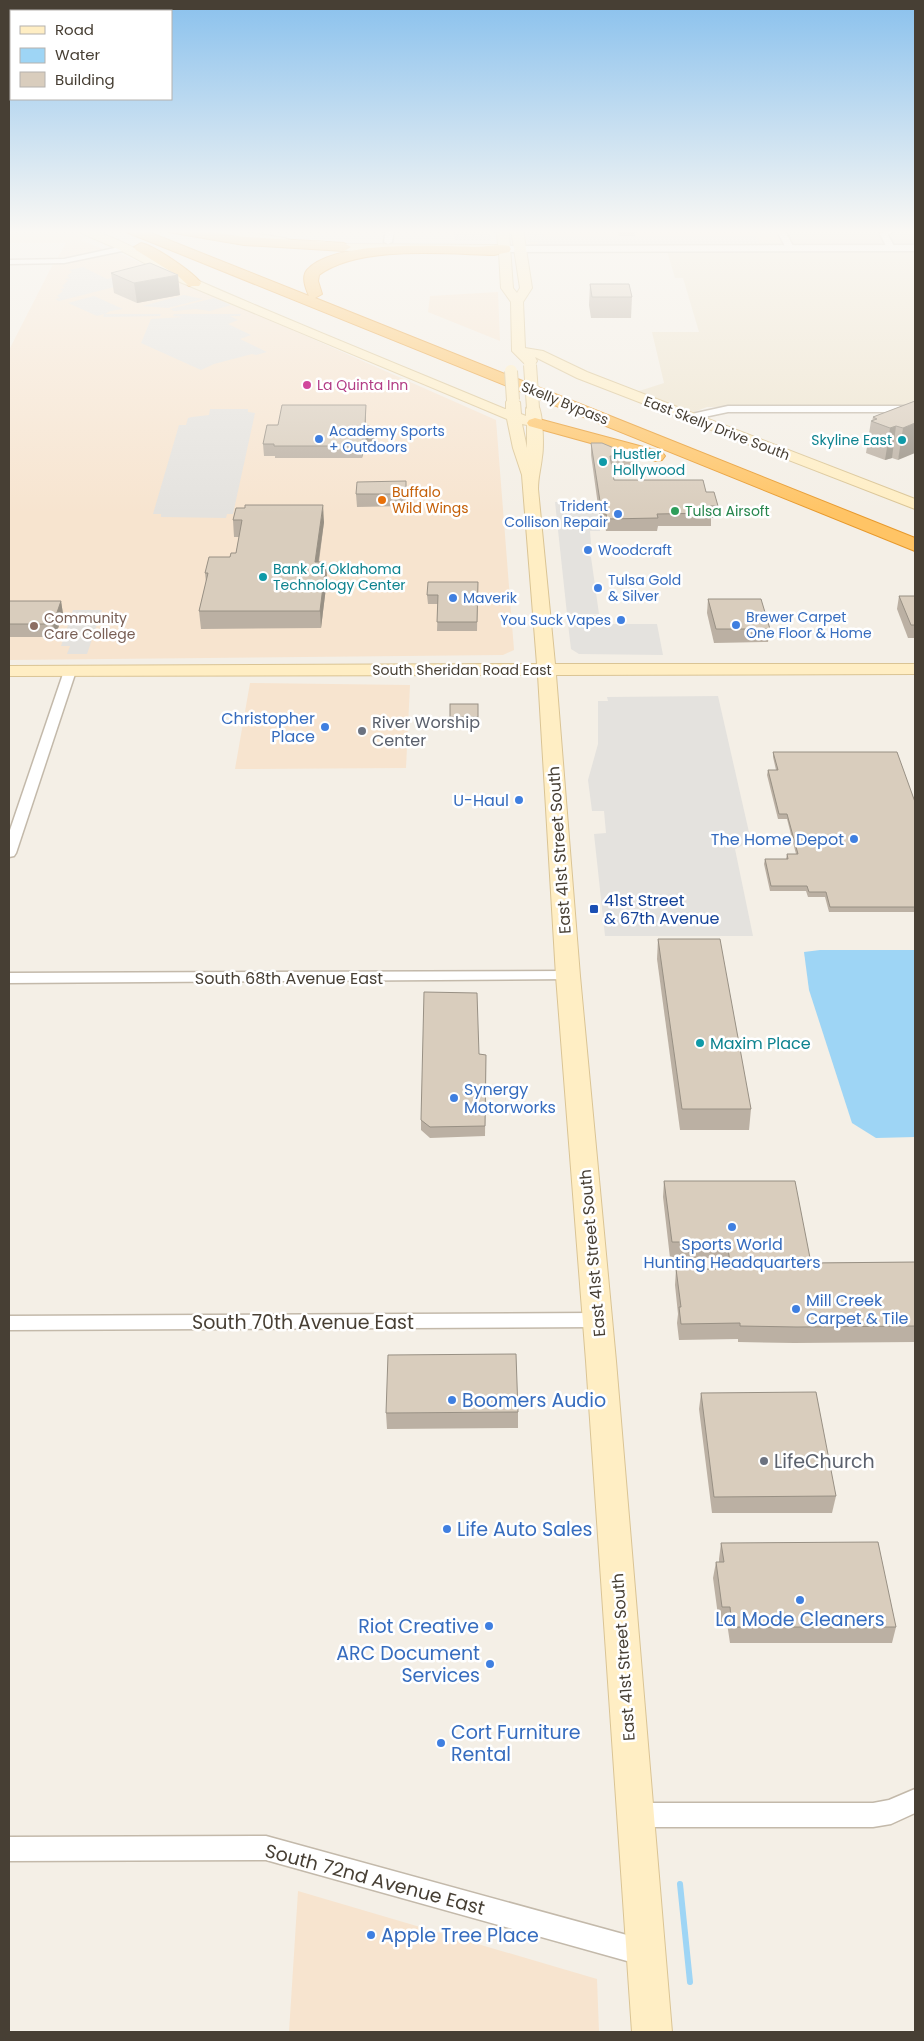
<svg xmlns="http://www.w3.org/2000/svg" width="924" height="2041" viewBox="0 0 924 2041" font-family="Poppins,sans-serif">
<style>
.residential{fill:#e8e1d3}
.commercial{fill:#f7e4cf}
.education{fill:#eee4ce}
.parking{fill:#e4e2de}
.water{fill:#9ed5f5}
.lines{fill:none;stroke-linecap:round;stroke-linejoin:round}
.stream{stroke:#9ed5f5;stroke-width:6}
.minor-casing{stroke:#c3b9aa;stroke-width:3}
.tertiary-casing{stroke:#c3b9aa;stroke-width:3}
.secondary-casing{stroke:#dac494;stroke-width:2}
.motorway-casing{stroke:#e7992c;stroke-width:2}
.minor{fill:#fff;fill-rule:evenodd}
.tertiary{fill:#fff;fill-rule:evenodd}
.secondary{fill:#ffeec4;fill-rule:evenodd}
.motorway{fill:#ffc465;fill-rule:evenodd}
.secondary-bridge-casing{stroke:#dac494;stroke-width:14;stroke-linecap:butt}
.secondary-bridge{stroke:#ffeec4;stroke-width:12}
.wall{fill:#bbb0a3}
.shaded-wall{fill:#989084}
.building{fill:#d9cdbd;stroke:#989084}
.hotel-dot{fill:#d1479c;stroke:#fff;stroke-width:2}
.shop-dot{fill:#3f7fe0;stroke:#fff;stroke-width:2}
.culture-dot{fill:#0f9aa8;stroke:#fff;stroke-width:2}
.food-dot{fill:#e8710a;stroke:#fff;stroke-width:2}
.leisure-dot{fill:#2e9e5b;stroke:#fff;stroke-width:2}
.education-dot{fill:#8d6e63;stroke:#fff;stroke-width:2}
.worship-dot{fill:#6b7280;stroke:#fff;stroke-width:2}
.transit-dot{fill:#1a4fb4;stroke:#fff;stroke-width:2}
.labels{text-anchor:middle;stroke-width:5;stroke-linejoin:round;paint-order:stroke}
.far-hotel-label{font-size:14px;fill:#b23c85;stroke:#fff;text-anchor:start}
.far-street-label{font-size:14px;fill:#473f34;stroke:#fff}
.far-shop-label{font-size:14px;fill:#366cbe;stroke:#fff;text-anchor:start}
.far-culture-label{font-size:14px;fill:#0d838f;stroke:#fff;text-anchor:start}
.far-food-label{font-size:14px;fill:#c56008;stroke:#fff;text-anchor:start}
.far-leisure-label{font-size:14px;fill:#27864d;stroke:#fff;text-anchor:start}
.far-education-label{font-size:14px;fill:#785e54;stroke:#fff;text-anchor:start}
.shop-label{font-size:16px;fill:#366cbe;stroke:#fff;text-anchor:end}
.worship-label{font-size:16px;fill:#5b616d;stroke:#fff;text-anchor:start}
.street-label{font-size:16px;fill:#473f34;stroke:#fff}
.transit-label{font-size:16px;fill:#164399;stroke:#fff;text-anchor:start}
.culture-label{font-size:16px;fill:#0d838f;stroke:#fff;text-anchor:start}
.near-street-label{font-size:19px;fill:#473f34;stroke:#fff}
.near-shop-label{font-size:19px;fill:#366cbe;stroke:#fff;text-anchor:start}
.near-worship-label{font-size:19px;fill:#5b616d;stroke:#fff;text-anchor:start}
</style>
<rect width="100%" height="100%" fill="#f4efe6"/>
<!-- residential -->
<polygon class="residential" points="785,229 915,229 915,245 793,245"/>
<!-- commercial -->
<g class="commercial">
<polygon points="9,229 64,229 86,238 80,240 105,250 57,259 66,243 9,243"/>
<polygon points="525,229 776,229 784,245 534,246 527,242"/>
<polygon points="116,252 496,420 514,650 503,655 9,660 9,350 53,264 73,262"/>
<polygon points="498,292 500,341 428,312 430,296"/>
<polygon points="250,683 410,685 406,768 235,769"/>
<polygon points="298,1891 597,1979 599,2032 289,2032"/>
</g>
<!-- education -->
<polygon class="education" points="915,250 915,405 707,407 694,412 684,411 636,392 664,383 652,332 699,332 683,278 675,278 667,251"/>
<!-- parking -->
<g class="parking">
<polygon points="456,229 472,231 473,229 488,229 490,231 490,240 454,241 454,231"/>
<polygon points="527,229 543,229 544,236 542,237 757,236 760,244 538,245 537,242 528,242"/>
<polygon points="83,267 107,279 137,271 146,279 59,301 55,299 60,298 57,296 63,291 60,289 65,288 62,286 68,281 65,279 70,278 67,276 72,272 69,270"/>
<polygon points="184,295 203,299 168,308 142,306"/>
<polygon points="94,296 123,309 110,311 105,314 161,314 160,316 103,317 104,314 97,316 68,303"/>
<polygon points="214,298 231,305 210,311 196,309 174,311 170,309"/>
<polygon points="174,314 241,314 240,316 230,316 238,320 228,324 251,335 240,339 267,352 256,355 252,354 214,364 201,370 141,343 151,319 184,317 173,316"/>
<polygon points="210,409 248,409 248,412 255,413 233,514 227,514 226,518 161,517 161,514 153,514 179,425 186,425 188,418 192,417 209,415"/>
<polygon points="555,502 582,502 583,509 597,509 600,531 590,531 591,544 586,544 589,556 591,557 599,614 567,614"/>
<polygon points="73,610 102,610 87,654 67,654 70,646 61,646"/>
<polygon points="567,615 597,615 598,624 657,624 663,655 579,654 571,649"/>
<polygon points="718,696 751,841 735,849 753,936 605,936 594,834 606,833 604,811 592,811 588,780 598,744 598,701 608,701 607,697"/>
</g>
<!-- water -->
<polygon class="water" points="820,950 915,950 915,1137 876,1138 852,1123 809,990 804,952"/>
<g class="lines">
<!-- stream -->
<polyline class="stream" points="680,1884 690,1982"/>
<!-- minor casing -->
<g class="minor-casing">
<g id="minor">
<polygon points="386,229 394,229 392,242 388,244 384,242"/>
<polygon points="776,229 784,229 794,248 793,250 787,250"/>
<polygon points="888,229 897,229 888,235 895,248 891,250 887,248 880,234"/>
<polygon points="124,246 127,246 127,250 64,263 9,264 9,260 64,259"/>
<polygon points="728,406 915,406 915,412 728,412 690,420 685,417 687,415"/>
<polygon points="70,667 76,671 16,853 14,856 9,857 9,833 64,671"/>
<polygon points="568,971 574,973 576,976 574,979 9,983 9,973"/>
<polygon points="597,1313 604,1315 607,1320 604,1325 597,1327 9,1330 9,1316"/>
<polygon points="915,1789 915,1813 891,1824 873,1827 635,1827 626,1823 623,1815 626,1807 635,1803 873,1803 889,1800"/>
<polygon points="266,1836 645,1940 654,1944 658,1953 654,1962 645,1966 266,1860 9,1861 9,1837"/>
</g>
</g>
<!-- tertiary casing -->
<g class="tertiary-casing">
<polygon id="tertiary" points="915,245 915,251 504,252 499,249 504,246"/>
</g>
<!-- secondary casing -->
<g class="secondary-casing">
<g id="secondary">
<path d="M72,229C104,225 160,264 190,277C294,323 400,365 505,409H506V402L508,399L513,398L520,402L521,414L526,416V408L528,405H538C543,413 544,446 542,457C541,468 538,477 538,489L555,664H915V674L556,675L580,976L616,1361L672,2032H632L586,1361L556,976L538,675L9,676V666L537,664L522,475L513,448L507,419L180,282L120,250ZM522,424L527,425V448Z"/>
<polygon points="201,229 226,229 285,238 291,241 285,244 207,232"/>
<path d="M511,229H523L532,288L523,302L525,348L543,351L587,372L915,499V509L577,378L535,357L537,361L535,364H525L512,351L511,302L501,288L499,252C468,247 326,258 312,244L318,241L344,244L498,245L497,233L503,230L509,233L513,288L517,293L520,288Z"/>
</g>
</g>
<!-- motorway casing -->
<g class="motorway-casing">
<g id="motorway">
<path d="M125,229H141L309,296C306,289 301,277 307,270C333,240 436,246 475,247C485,247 500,244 509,246L511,249L509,252L494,255C445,254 359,245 319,275L318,281L322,294L315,298L915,538V551L126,232Z"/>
<polygon points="168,229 194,229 244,237 344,243 351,247 344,251 244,245 174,233 169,232"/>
<path d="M141,243C155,246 193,272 201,283L199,286H189L178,276L136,250L134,247Z"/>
<polygon points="535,418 662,452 665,456 662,460 656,461 529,426 527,423 529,420"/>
</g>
</g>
<!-- minor -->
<use href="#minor" class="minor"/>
<!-- tertiary -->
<use href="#tertiary" class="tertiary"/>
<!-- secondary -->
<use href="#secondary" class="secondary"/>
<!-- motorway -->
<use href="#motorway" class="motorway"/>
<!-- secondary-bridge casing -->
<g class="secondary-bridge-casing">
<g id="secondary-bridge">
<polyline points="530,365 533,408"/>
<polyline points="511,371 513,400"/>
</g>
</g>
<!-- secondary-bridge -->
<use href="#secondary-bridge" class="secondary-bridge"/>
</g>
<!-- wall -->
<g class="wall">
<polygon points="617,229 636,229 635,236 619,236"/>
<polygon points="111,273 180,295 137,303 114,293"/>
<polygon points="590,284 632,297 631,318 591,318 589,305"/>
<polygon points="915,401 898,460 892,458 885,460 866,453 871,421 872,421 873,417"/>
<polygon points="366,405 366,425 375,429 375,441 365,445 362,458 275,458 275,456 264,456 263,444 278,425"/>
<polygon points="591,443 633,456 632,469 612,469 614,480 706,492 718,506 716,518 711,518 711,526 658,526 657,531 606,531 605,527 601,527 591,455"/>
<polygon points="406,481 406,506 357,507 356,494"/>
<polygon points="233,520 324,522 319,562 326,562 327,579 321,628 201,629 199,611 206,582 205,573 230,557 236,553 239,537 234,537"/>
<polygon points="478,582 477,631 437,631 438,604 428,604 427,595"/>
<polygon points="899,596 915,596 915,638 908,638 897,609"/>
<polygon points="708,599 770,629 768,642 714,643 707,613"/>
<polygon points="9,601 61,601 63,614 55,637 9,637"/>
<rect x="450" y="704" width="28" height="23"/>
<polygon points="773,752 915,802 915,912 829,912 825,897 808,897 806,891 770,891 764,864 765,859 786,859 787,854 796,854 787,819 778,819 767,775 768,770 776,770 773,757"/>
<polygon points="658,939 751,1109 749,1130 680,1130 657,959"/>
<polygon points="479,1054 486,1055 485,1136 430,1138 421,1130 421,1120"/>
<polygon points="664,1181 811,1263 915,1262 915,1342 794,1343 738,1342 738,1339 679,1340 677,1323 678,1314 675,1285 676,1269 727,1269 725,1258 670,1258 663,1197"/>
<polygon points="701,1393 836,1496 832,1513 712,1513 699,1409"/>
<polygon points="518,1412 518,1428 387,1429 386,1413"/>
<polygon points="721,1543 896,1627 892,1643 730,1643 727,1623 719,1623 713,1578 716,1562 719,1562 719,1559"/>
</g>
<!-- shaded-wall -->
<g class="shaded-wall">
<polygon points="178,275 180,295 137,303 134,283"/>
<polygon points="366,405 366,432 375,429 375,441 365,445 362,458 362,446"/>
<polygon points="915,423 915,453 898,460 903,428"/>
<polygon points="896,426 892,458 885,460 890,428"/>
<polygon points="323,505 324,522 316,579 315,562"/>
<polygon points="326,562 327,579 321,628 320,611"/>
<polygon points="61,601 63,614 55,637 53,624"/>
</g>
<!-- building -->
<g class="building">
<polygon points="150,263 178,275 134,283 111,273"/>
<polygon points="590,284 629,284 632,297 592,297"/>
<polygon points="915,401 915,423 903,428 896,426 890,428 871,421 877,419 873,417"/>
<polygon points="282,405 366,405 365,424 375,429 364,433 362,446 274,446 274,444 263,444 267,425 278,425"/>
<polygon points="591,443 602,443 633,456 610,456 614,480 703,480 706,492 714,492 718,506 710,506 712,513 657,514 658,518 607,519 606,514 602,514"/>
<polygon points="406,481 406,494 356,494 357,482"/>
<polygon points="245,505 323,505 315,562 326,562 320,611 199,611 208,573 205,573 209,557 230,557 231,553 236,553 242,520 233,520 236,508 245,508"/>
<polygon points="428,582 478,582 477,622 437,622 438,595 427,595"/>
<polygon points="899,596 915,596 915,625 911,625"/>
<polygon points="708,599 761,599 770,629 716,629"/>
<polygon points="9,601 61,601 53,624 9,624"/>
<rect x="450" y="704" width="28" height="13"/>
<polygon points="773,752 897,752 915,802 915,907 830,907 826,892 809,892 807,886 771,886 765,859 788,859 787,854 798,854 787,814 779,814 768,770 778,770"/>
<polygon points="658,939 720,939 751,1109 682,1109"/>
<polygon points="424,992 477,993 479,1054 486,1055 485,1126 430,1127 421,1120"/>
<polygon points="664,1181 795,1181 811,1263 915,1262 915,1326 797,1327 740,1326 740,1323 681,1324 679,1307 681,1307 676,1269 731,1269 727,1242 672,1242"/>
<polygon points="516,1354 518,1412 386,1413 388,1355"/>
<polygon points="816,1392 836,1496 714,1497 701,1393"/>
<polygon points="878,1542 896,1627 732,1627 730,1607 722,1607 716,1562 724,1562 721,1543"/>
</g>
<!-- sky -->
<linearGradient id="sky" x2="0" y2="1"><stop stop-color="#8ac1ed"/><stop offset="0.45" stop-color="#faf8f4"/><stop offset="1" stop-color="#faf8f4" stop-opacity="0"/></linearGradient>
<rect width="924" height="514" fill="url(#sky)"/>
<!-- markers -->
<circle class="hotel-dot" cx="307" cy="385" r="5"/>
<g class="shop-dot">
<circle cx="319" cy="439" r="5"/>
<circle cx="618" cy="514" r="5"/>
<circle cx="588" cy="550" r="5"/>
<circle cx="598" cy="588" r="5"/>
<circle cx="453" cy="598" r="5"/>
<circle cx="621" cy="620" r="5"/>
<circle cx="736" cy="625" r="5"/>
<circle cx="325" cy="727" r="5"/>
<circle cx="519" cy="800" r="5"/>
<circle cx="854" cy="839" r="5"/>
<circle cx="454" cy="1098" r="5"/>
<circle cx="732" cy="1227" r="5"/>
<circle cx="796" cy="1309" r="5"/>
<circle cx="452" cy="1400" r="5"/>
<circle cx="447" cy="1529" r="5"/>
<circle cx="800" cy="1600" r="5"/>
<circle cx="489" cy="1626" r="5"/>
<circle cx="490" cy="1664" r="5"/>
<circle cx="441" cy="1743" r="5"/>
<circle cx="371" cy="1935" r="5"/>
</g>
<g class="culture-dot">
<circle cx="902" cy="440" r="5"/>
<circle cx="603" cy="462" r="5"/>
<circle cx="263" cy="577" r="5"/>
<circle cx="700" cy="1043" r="5"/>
</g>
<circle class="food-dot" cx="382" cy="500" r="5"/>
<circle class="leisure-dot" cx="675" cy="511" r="5"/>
<circle class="education-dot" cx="34" cy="626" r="5"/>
<g class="worship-dot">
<circle cx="362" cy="731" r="5"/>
<circle cx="764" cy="1461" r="5"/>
</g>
<rect class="transit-dot" x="589" y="904" width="10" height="10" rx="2.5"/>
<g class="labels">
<!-- far-hotel labels -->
<g class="far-hotel-label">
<text x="317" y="390">La Quinta Inn</text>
</g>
<!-- far-street labels -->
<g class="far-street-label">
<text transform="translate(565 403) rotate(22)" y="5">Skelly Bypass</text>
<text transform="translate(717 428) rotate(21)" y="5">East Skelly Drive South</text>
<text x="462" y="675">South Sheridan Road East</text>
</g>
<!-- far-shop labels -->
<g class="far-shop-label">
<text x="329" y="436">Academy Sports<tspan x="329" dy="16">+ Outdoors</tspan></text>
<text x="608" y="511" text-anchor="end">Trident<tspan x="608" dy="16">Collison Repair</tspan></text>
<text x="598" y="555">Woodcraft</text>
<text x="608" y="585">Tulsa Gold<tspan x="608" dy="16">&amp; Silver</tspan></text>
<text x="463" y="603">Maverik</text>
<text x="746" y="622">Brewer Carpet<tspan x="746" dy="16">One Floor &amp; Home</tspan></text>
<text x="611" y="625" text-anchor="end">You Suck Vapes</text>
</g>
<!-- far-culture labels -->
<g class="far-culture-label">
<text x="892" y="445" text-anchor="end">Skyline East</text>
<text x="613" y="459">Hustler<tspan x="613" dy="16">Hollywood</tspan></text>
<text x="273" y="574">Bank of Oklahoma<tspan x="273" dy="16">Technology Center</tspan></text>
</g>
<!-- far-food labels -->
<g class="far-food-label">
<text x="392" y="497">Buffalo<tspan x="392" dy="16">Wild Wings</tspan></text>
</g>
<!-- far-leisure labels -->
<g class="far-leisure-label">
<text x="685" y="516">Tulsa Airsoft</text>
</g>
<!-- far-education labels -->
<g class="far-education-label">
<text x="44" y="623">Community<tspan x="44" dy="16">Care College</tspan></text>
</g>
<!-- shop labels -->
<g class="shop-label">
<text x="315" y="724">Christopher<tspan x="315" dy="18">Place</tspan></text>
<text x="509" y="806">U-Haul</text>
<text x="844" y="845">The Home Depot</text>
<text x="464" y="1095" text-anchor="start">Synergy<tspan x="464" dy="18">Motorworks</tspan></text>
<text x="732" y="1250" text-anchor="middle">Sports World<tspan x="732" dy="18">Hunting Headquarters</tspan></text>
<text x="806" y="1306" text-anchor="start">Mill Creek<tspan x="806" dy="18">Carpet &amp; Tile</tspan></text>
</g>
<!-- worship labels -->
<g class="worship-label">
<text x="372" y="728">River Worship<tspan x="372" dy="18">Center</tspan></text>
</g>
<!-- street labels -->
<g class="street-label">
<text transform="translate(559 850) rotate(-94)" y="6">East 41st Street South</text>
<text x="289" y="984">South 68th Avenue East</text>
<text transform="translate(592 1253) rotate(-95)" y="6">East 41st Street South</text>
<text transform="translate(623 1657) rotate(-94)" y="6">East 41st Street South</text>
</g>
<!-- transit labels -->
<g class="transit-label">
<text x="604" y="906">41st Street<tspan x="604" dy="18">&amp; 67th Avenue</tspan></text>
</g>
<!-- culture labels -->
<g class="culture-label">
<text x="710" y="1049">Maxim Place</text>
</g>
<!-- near-street labels -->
<g class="near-street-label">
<text x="303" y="1329">South 70th Avenue East</text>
<text transform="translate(375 1879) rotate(15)" y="7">South 72nd Avenue East</text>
</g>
<!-- near-shop labels -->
<g class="near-shop-label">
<text x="462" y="1407">Boomers Audio</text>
<text x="457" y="1536">Life Auto Sales</text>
<text x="800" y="1626" text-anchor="middle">La Mode Cleaners</text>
<text x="479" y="1633" text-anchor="end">Riot Creative</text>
<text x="480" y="1660" text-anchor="end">ARC Document<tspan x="480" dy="22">Services</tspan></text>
<text x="451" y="1739">Cort Furniture<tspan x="451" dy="22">Rental</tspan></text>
<text x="381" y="1942">Apple Tree Place</text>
</g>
<!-- near-worship labels -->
<g class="near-worship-label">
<text x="774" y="1468">LifeChurch</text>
</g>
</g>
<!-- border -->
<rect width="924" height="2041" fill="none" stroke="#473f34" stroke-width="20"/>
<!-- legend -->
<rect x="10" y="10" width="162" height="90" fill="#ffffff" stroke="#b5b2ae"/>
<rect x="20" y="26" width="25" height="8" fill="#ffeec4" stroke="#b5b2ae"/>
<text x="55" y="35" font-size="15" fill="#473f34">Road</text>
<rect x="20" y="48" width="25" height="15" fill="#9ed5f5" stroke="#b5b2ae"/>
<text x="55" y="60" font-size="15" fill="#473f34">Water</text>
<rect x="20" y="72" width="25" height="15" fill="#d9cdbd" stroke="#b5b2ae"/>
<text x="55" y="85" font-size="15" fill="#473f34">Building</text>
</svg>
